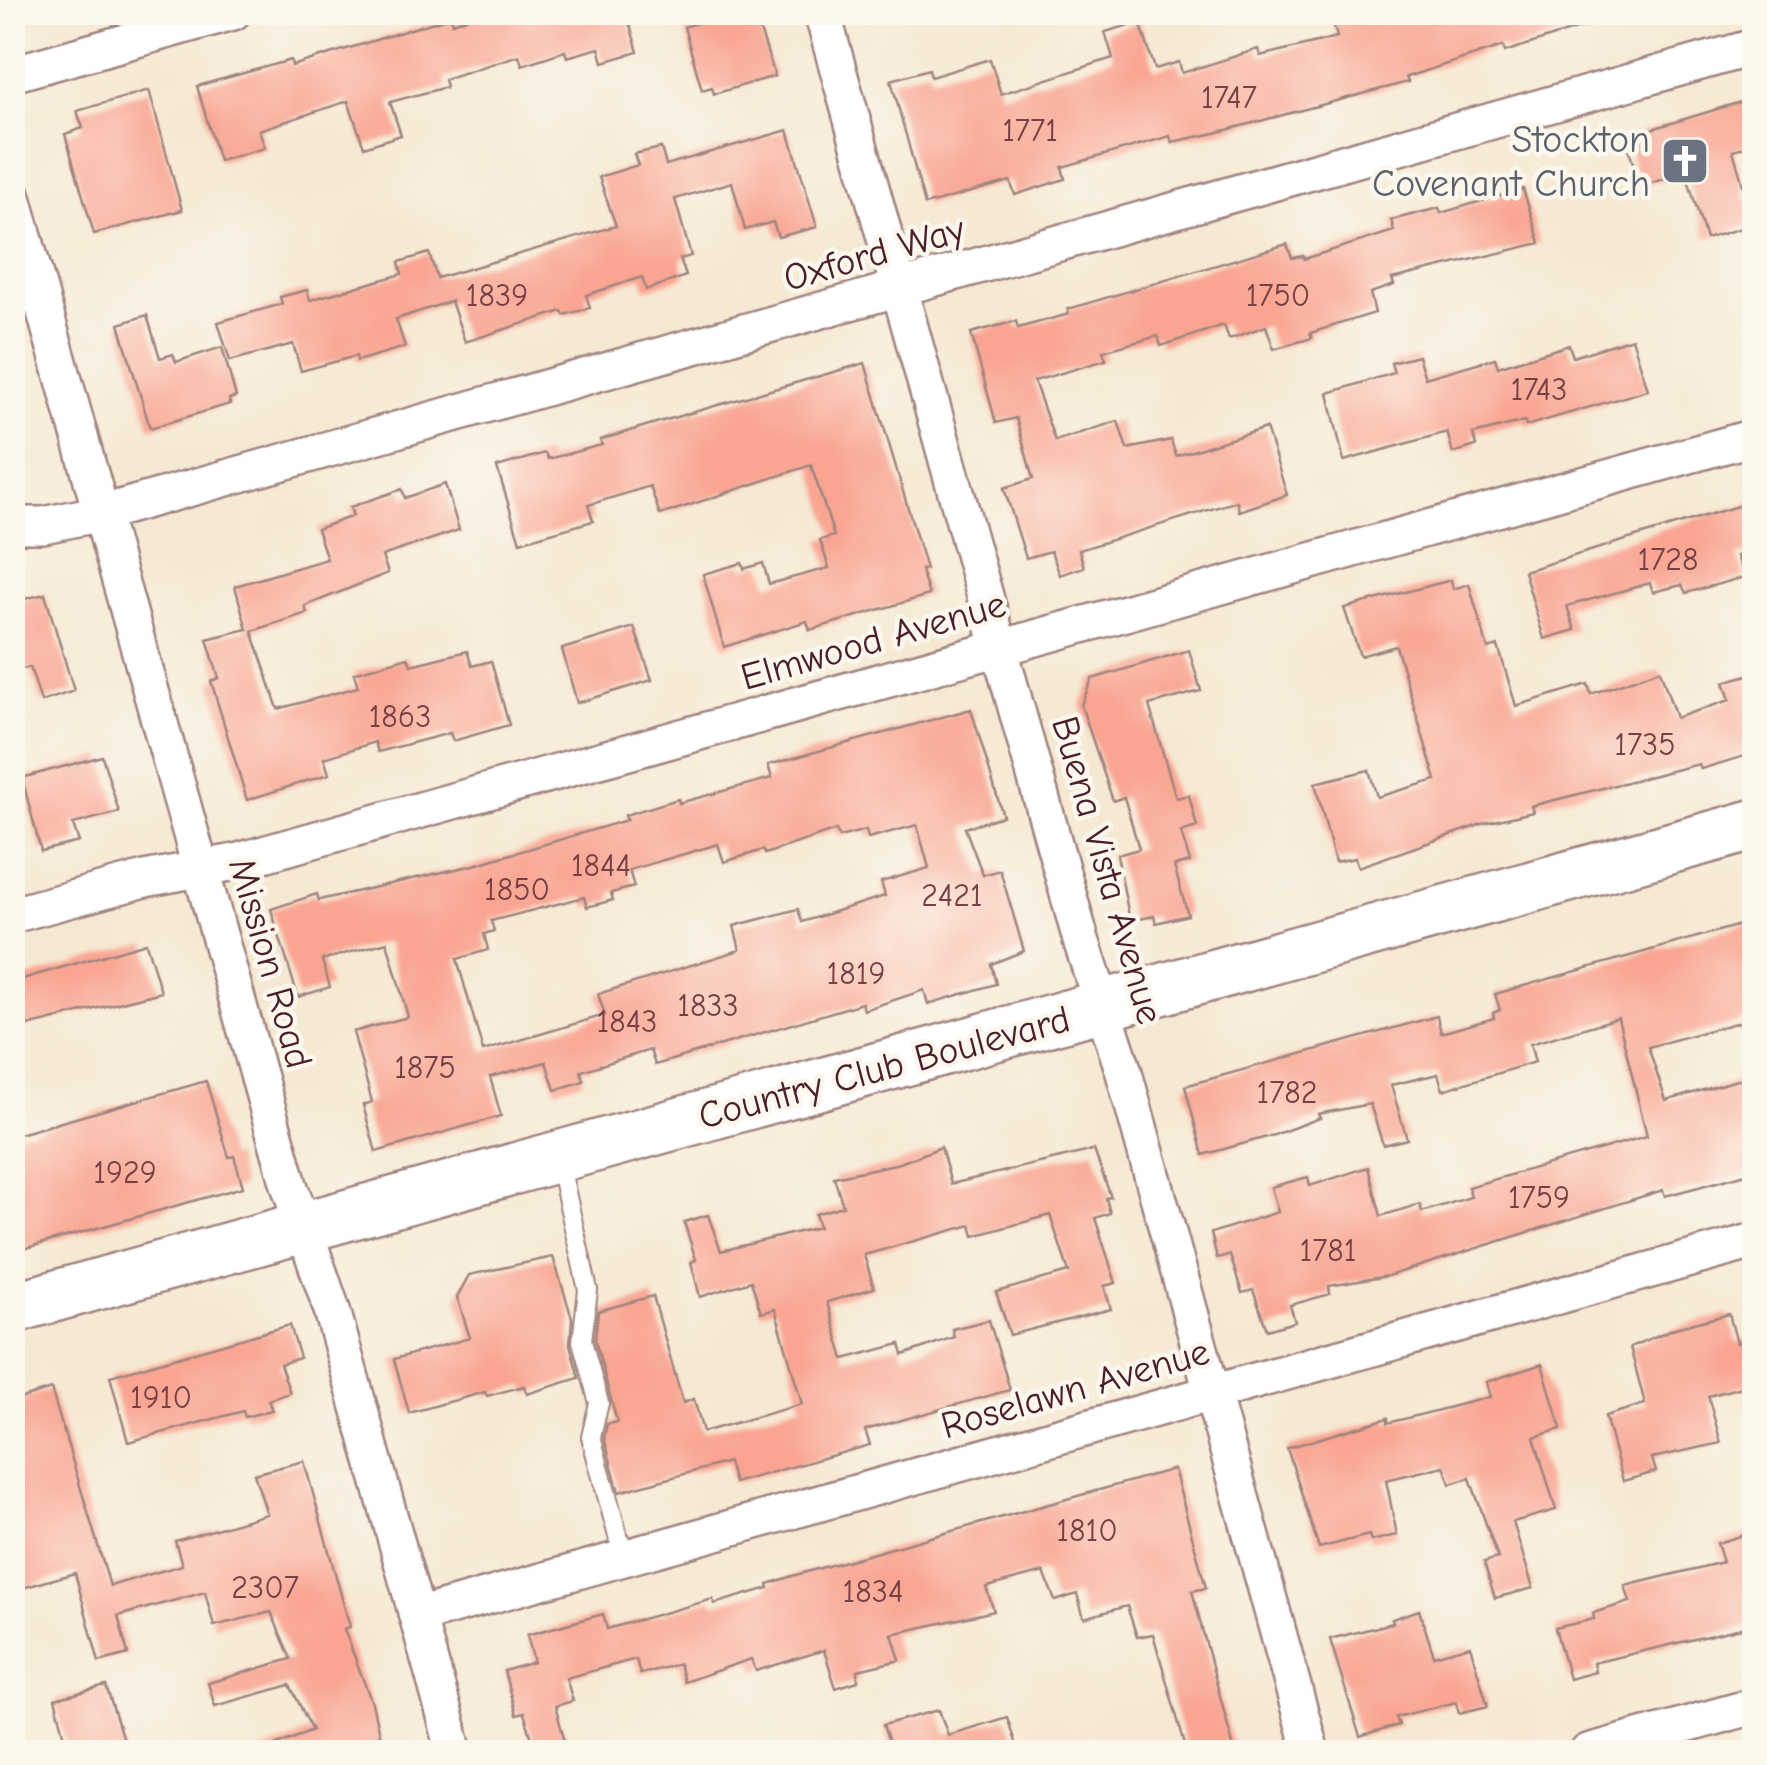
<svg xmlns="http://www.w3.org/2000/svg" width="1767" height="1765" viewBox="0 0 1767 1765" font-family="'Comic Neue',sans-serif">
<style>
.building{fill:#f9a592;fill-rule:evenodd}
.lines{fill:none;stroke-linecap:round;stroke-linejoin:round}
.lane-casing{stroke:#a0847f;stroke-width:22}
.street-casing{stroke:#a0847f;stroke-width:40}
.secondary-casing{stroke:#a0847f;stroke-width:55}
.lane{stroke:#fff;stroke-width:18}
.street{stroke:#fff;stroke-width:35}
.secondary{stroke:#fff;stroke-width:50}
.labels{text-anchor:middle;stroke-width:9;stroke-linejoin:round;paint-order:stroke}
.number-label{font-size:32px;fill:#764045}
.worship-label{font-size:38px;fill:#5b616d;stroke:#fbf7ec;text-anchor:end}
.street-label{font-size:38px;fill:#4a1f2b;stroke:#fbf7ec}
</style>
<rect width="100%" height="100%" fill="#fbf7ec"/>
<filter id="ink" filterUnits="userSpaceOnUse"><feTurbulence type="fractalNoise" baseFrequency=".01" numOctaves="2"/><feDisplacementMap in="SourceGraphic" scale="20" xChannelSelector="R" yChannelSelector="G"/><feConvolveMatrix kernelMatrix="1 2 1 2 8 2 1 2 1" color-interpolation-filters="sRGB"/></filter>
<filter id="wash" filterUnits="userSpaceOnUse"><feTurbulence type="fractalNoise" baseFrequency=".0048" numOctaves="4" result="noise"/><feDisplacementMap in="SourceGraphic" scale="40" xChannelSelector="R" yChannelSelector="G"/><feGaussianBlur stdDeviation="2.25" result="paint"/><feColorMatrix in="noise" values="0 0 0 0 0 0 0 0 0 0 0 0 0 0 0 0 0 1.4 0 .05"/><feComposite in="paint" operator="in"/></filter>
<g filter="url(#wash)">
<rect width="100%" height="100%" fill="#f6e9d3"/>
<g id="blocks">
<!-- building -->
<g class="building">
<polygon points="482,12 626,12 638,52 603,62 599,48 567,57 565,51 522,65 519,55 444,79 446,87 390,102 401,135 364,147 348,101 259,130 265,148 219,161 197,86 291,60 292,66 424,25 451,17 453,23"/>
<polygon points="731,12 754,12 775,76 714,94 712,87 702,90 684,27"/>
<polygon points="1330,12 1610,12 1611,18 1505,52 1503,46 1406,77 1408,82 1215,133 1172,142 1170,136 1062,167 1065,179 1015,195 1010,181 925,205 891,80 929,69 931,77 990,59 1001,94 1113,58 1105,32 1140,22 1155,69 1179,62 1182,73 1258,49 1260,56 1337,37"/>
<polygon points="149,90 182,210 94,234 65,134 83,128 77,111"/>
<polygon points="1754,98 1754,144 1733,150 1754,224 1706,239 1686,173 1640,186 1625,137"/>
<polygon points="788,130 817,227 778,237 773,222 745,230 732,182 675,199 691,256 680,259 686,276 646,290 642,277 586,295 590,308 564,315 562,311 465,342 451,301 396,319 405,347 357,361 356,356 301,371 293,344 230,361 218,322 282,304 280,297 307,290 310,300 402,274 399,262 429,253 437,278 616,226 599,177 638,165 634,154 661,148 666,165"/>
<polygon points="1523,189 1540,243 1392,279 1394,285 1370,293 1375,313 1310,333 1312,338 1274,349 1266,326 1229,339 1224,325 1161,346 1158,336 1103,351 1106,360 1034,381 1055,441 1118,421 1127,449 1171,440 1176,456 1266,428 1287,495 1239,511 1237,501 1079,550 1084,567 1060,575 1051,551 1026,558 1004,488 1033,479 1016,418 996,423 971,333 1016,321 1018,328 1069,314 1068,309 1287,244 1292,258 1303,256 1304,259 1394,231 1391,220 1439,208 1441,213"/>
<polygon points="147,315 160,358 173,354 176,362 222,347 236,397 229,399 230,404 150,428 119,324"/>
<polygon points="1632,338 1648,390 1526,426 1525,421 1473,434 1476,446 1453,453 1447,432 1344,461 1328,393 1394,373 1391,363 1418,356 1425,378 1495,358 1498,367 1569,345 1573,357"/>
<polygon points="865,363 926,569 921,570 929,595 810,630 807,621 724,647 703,574 742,563 744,569 763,563 769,584 829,568 820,540 834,536 811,465 660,515 650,486 588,505 593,521 520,542 497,467 545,453 548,459 602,445 600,440 659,422"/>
<polygon points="445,484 459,530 382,556 388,573 305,606 307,613 252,631 278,709 358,687 354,673 408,657 411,665 467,651 472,666 491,661 509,725 453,741 450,733 378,752 375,742 324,758 329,774 247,800 211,681 219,678 207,639 247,629 235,586 327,559 317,529 353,516 350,507 402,489 405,498"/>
<polygon points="1754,501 1754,550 1737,556 1745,577 1686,593 1682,585 1653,592 1650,583 1567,606 1575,630 1544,639 1524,571"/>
<polygon points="1451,580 1453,589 1469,584 1488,649 1498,646 1516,706 1588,684 1591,694 1660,670 1676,718 1730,700 1724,682 1754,673 1754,759 1748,755 1701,769 1699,764 1531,806 1533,812 1485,823 1358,867 1355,858 1335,862 1315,783 1369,770 1377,797 1436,780 1396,646 1360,656 1344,608"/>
<polygon points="45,594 74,691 41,702 30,667 17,670 12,656 12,602"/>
<polygon points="634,627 652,680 577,703 562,649"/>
<polygon points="1189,650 1201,691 1149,705 1176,798 1189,795 1197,827 1181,832 1190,862 1174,866 1188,915 1156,923 1154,916 1130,921 1117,855 1139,849 1124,797 1113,801 1081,705 1092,679"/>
<path d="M971,709L1003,816L965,828L983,875L1000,870L1024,951L991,964L996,984L928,1004L924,990L864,1010L862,1003L655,1065L650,1050L581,1071L584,1081L555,1090L546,1062L490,1077L501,1116L376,1152L363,1105L372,1102L353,1032L408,1017L387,942L322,960L330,987L298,997L271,909L317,894L319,900L474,865L627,820L625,815L678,799L679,803L772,778L768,765ZM917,825L929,868L881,882L885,896L802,922L798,909L734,926L740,950L598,994L605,1015L483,1051L457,959L488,950L484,934L494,931L491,921L584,897L587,907L613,900L611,893L634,887L629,870L718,844L724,862L763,850L765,854L836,830L839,837L866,830L868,838Z"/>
<polygon points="102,756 119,812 73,824 79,842 41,851 22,778"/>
<polygon points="1754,921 1754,1018 1648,1047 1666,1101 1754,1075 1754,1172 1665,1196 1663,1190 1388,1276 1329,1286 1330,1294 1290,1305 1295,1322 1267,1330 1253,1290 1242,1293 1230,1255 1217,1258 1211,1233 1278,1212 1271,1187 1308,1177 1310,1186 1368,1167 1381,1216 1420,1204 1422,1212 1471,1197 1468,1187 1647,1136 1618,1018 1530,1044 1535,1062 1443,1090 1438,1074 1391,1085 1407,1139 1383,1145 1370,1104 1318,1114 1320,1118 1274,1135 1203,1155 1185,1086 1437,1016 1441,1033 1494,1018 1493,1013 1500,1010 1495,994"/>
<polygon points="146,943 161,992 12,1030 12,982"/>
<polygon points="206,1081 229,1157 234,1156 243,1187 12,1252 12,1136"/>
<polygon points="941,1147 951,1184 1094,1150 1111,1197 1106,1198 1110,1213 1095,1218 1116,1283 1104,1286 1111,1309 1010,1335 996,1292 1069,1272 1050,1215 974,1236 971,1225 864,1255 874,1288 827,1302 844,1359 900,1344 903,1355 954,1337 952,1329 989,1320 1010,1390 865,1430 870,1445 734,1483 728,1462 619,1492 604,1437 607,1424 617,1422 595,1340 598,1311 653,1296 683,1403 694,1399 703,1432 802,1404 775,1309 761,1313 751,1281 700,1297 691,1262 696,1260 684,1222 708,1215 721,1251 819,1227 815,1214 843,1206 834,1177 900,1163"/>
<polygon points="553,1257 572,1318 570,1344 579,1378 527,1394 524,1386 487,1396 485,1392 409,1413 394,1359 470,1338 457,1297 469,1275"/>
<polygon points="1729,1314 1737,1343 1754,1337 1754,1384 1708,1396 1721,1443 1652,1458 1656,1472 1623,1481 1605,1416 1645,1404 1630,1347 1675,1328"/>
<polygon points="290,1325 300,1358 280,1364 290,1393 268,1400 272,1410 245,1417 243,1411 128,1442 110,1376"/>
<polygon points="1542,1364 1561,1429 1534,1437 1556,1510 1513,1522 1533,1588 1495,1598 1484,1562 1498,1558 1470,1478 1450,1484 1444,1466 1386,1480 1397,1535 1371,1541 1369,1535 1319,1548 1287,1448 1388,1418 1388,1423 1490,1397 1486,1382"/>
<polygon points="51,1389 110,1586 182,1565 175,1541 267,1514 254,1474 304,1461 350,1627 344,1629 372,1703 383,1752 258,1752 312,1730 290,1685 215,1706 208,1683 291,1659 271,1612 214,1626 205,1592 118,1616 128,1654 99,1662 75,1573 12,1591 12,1401"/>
<polygon points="1174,1469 1206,1588 1192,1591 1235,1752 1187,1752 1153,1634 1137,1637 1127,1606 1084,1618 1077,1594 1055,1601 1044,1572 986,1587 994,1611 892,1634 900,1660 858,1670 858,1681 836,1688 824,1650 756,1671 751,1659 684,1682 679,1664 640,1674 636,1659 566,1678 573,1701 555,1706 568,1752 536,1752 524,1713 516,1715 504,1671 534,1662 527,1635 603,1614 607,1629 713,1599 714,1604 769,1588 768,1584 792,1576"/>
<polygon points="1754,1532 1754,1625 1593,1663 1595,1672 1569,1679 1555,1628 1594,1619 1593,1613 1630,1602 1625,1586 1723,1562 1717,1543"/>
<polygon points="1419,1610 1434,1656 1470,1646 1488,1706 1459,1713 1456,1702 1396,1717 1399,1725 1360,1737 1330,1639 1393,1623 1392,1619"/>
<polygon points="106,1686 127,1752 69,1752 55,1699"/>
<polygon points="939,1710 948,1735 1007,1717 1018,1752 892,1752 883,1725"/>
</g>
</g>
</g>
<g filter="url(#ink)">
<use href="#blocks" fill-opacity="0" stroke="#a0847f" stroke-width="2.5"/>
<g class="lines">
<!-- lane casing -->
<g class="lane-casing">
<polyline id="lane" points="558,1157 588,1290 582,1341 599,1403 591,1437 624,1558"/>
</g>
<!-- street casing -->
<g class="street-casing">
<g id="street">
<polyline points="822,12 1081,940 1123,1069 1311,1752"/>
<polyline points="12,74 233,12"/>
<polyline points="12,194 289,1185 332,1310 455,1752"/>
<polyline points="12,525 43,525 102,513 1754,47"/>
<polyline points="12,915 145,879 235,862 1754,437"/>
<polyline points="417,1616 1754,1241"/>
<polyline points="1588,1752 1754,1706"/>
</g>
</g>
<!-- secondary casing -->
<g class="secondary-casing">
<polyline id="secondary" points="12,1308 1754,825"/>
</g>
<!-- lane -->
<use href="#lane" class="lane"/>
<!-- street -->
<use href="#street" class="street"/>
<!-- secondary -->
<use href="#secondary" class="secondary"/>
</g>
</g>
<!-- icons -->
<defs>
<g id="church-square" transform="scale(2.5)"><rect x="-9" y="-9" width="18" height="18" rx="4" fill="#6b7280" stroke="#fbf7ec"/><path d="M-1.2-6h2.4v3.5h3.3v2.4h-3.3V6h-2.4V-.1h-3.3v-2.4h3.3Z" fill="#fff"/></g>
</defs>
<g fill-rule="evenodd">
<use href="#church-square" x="1685" y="161"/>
</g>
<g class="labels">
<!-- number labels -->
<g class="number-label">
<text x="1229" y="108">1747</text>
<text x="1030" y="141">1771</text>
<text x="497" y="306">1839</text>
<text x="1278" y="306">1750</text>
<text x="1539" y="400">1743</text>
<text x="1668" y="570">1728</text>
<text x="400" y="727">1863</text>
<text x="1645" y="755">1735</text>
<text x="601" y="876">1844</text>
<text x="517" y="900">1850</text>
<text x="952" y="906">2421</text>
<text x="856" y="984">1819</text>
<text x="708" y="1016">1833</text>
<text x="627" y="1032">1843</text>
<text x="425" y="1078">1875</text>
<text x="1287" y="1103">1782</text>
<text x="125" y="1183">1929</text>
<text x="1539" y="1208">1759</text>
<text x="1328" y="1261">1781</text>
<text x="161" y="1408">1910</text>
<text x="1087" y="1541">1810</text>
<text x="265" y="1598">2307</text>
<text x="873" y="1602">1834</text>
</g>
<!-- worship labels -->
<g class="worship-label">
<text x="1650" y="152">Stockton<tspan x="1650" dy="44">Covenant Church</tspan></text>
</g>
<!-- street labels -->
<g class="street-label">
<text transform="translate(874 253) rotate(-16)" y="13">Oxford Way</text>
<text transform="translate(873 640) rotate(-16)" y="13">Elmwood Avenue</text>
<text transform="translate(1108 870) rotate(74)" y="13">Buena Vista Avenue</text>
<text transform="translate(271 963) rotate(74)" y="13">Mission Road</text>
<text transform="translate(884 1067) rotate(-15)" y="13">Country Club Boulevard</text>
<text transform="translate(1075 1388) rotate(-16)" y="13">Roselawn Avenue</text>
</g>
</g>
<!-- margin -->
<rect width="1767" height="1765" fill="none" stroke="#fbf7ec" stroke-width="50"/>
</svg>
